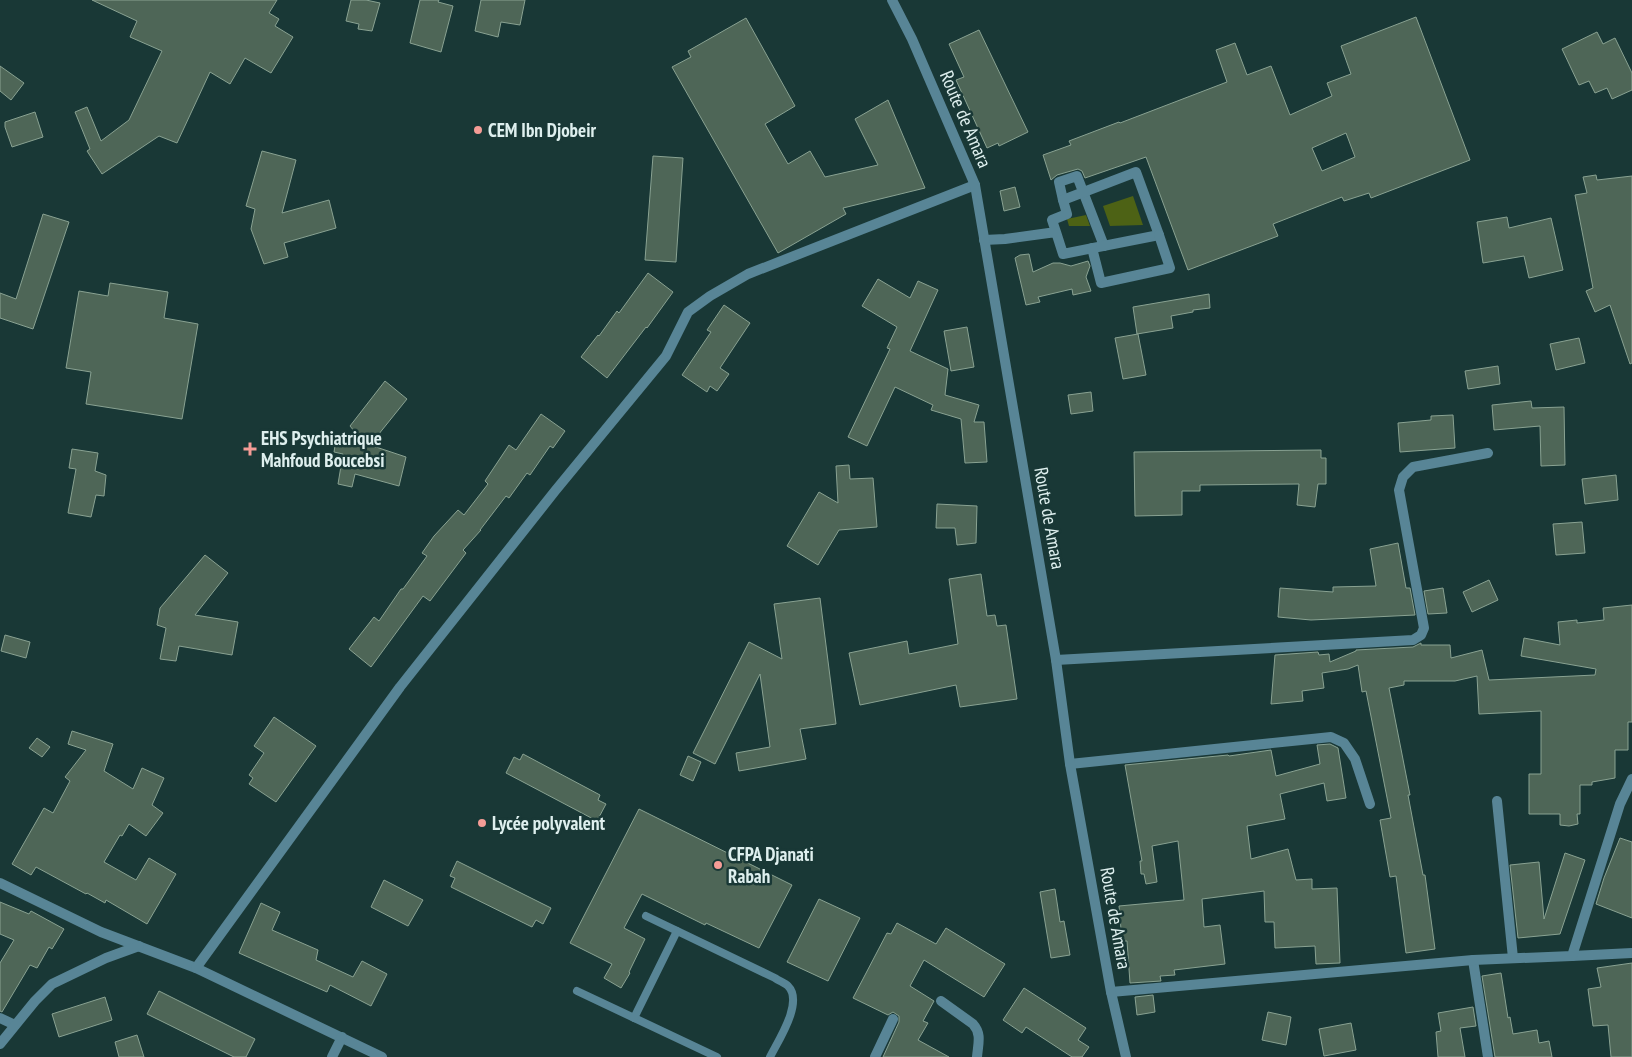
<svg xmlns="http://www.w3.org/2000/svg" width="1632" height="1057" viewBox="0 0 1632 1057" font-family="'PT Sans Narrow',sans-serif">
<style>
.green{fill:#4d6215}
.building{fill:#4e6657;stroke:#89a292;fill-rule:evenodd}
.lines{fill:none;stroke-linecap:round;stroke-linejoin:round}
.service{stroke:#588596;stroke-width:8}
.minor{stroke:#588596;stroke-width:10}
.tertiary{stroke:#588596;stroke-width:10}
.poi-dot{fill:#f59c96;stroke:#193836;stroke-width:2}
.labels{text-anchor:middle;stroke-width:5;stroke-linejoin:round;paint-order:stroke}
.street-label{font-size:19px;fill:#deefee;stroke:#193836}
.poi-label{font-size:19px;font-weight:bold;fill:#deefee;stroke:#193836;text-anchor:start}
</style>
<rect width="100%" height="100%" fill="#193836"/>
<!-- green -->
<g class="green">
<polygon points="1133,196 1143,225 1110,226 1103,206"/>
<polygon points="1086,215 1090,226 1069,226 1067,219"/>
</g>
<!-- building -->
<g class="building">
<polygon points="92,0 277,0 269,13 279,19 275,26 293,37 271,73 245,58 230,84 210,72 177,143 159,136 102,174 87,151 90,149 75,112 87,107 101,141 129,120 162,51 130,37 137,21"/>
<polygon points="351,0 366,0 380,3 372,31 358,29 359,24 346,21"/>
<polygon points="420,0 439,0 438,2 453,6 441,52 410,43"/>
<polygon points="481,0 525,0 520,25 501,22 498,37 475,31"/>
<path d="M1416,17L1470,160L1371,198L1369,193L1344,201L1342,197L1273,224L1278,236L1188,270L1146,157L1085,178L1082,171L1078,169L1057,175L1051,180L1043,155L1071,145L1069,141L1119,122L1120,123L1227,82L1216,50L1235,43L1247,75L1271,66L1290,115L1332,96L1327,83L1351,74L1341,46ZM1346,133L1355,157L1322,171L1312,148Z"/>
<polygon points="746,18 795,106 765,124 788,164 810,151 825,177 878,165 855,119 888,100 925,188 843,208 846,214 778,253 672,67 691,57 688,51"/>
<polygon points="979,30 1028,132 999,146 998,143 987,148 956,80 964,77 949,44"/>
<polygon points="1597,32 1603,44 1615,38 1632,73 1632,90 1612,99 1607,88 1595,93 1589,81 1579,85 1562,49"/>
<polygon points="0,66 24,83 11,100 0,91"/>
<polygon points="35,112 43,137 12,147 5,127 5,122"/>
<polygon points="262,151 296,160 282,213 329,200 336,228 284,243 288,257 264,264 251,229 255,209 246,206"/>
<polygon points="653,156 683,158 676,262 645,260"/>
<polygon points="1596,175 1597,180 1632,176 1632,363 1630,364 1610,305 1595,312 1586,291 1593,288 1575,195 1587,193 1583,177"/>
<polygon points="1015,187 1020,207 1004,211 1000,191"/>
<polygon points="43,214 69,222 33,329 0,318 0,293 16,299"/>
<polygon points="1507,217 1509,228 1551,218 1563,270 1529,278 1524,256 1483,263 1477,222"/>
<polygon points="1029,254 1033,272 1053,263 1060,263 1071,266 1088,261 1090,266 1086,277 1091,291 1073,295 1072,289 1038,297 1040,302 1026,305 1015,258 1020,255"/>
<polygon points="648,273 673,292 647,328 646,327 607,378 581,357 598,335 599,336 617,311 619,313"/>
<polygon points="878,279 910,298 918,281 938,290 910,351 948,369 945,395 979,405 974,422 984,422 987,462 965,463 961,419 931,410 933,405 895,387 867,446 848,437 890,349 887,348 897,327 862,306"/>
<polygon points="110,283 168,292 164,318 198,324 182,419 86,404 91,372 66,368 79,291 108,296"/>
<polygon points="1209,294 1210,308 1193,310 1193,312 1171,316 1173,328 1137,334 1133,307"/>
<polygon points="724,305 750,323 720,368 729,374 717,391 710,386 707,392 682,375 711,332 707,330"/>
<polygon points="967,327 974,367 951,371 944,331"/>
<polygon points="1138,334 1146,375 1123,379 1115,338"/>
<polygon points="1579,338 1585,363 1556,370 1550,344"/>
<polygon points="1498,366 1500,384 1468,389 1465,371"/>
<polygon points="385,381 407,399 370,445 406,457 399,486 355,474 352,487 338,484 343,454 334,452 336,440 363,442 350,426"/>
<polygon points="1091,392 1093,411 1071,414 1068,395"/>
<polygon points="1531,401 1532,408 1564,407 1565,465 1541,466 1540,426 1494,430 1492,405"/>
<polygon points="541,414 565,431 553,448 550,446 530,475 527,473 509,498 506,496 480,530 481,530 463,550 466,553 430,601 423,596 371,667 349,649 374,617 379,621 401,589 403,589 427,556 422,553 434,536 458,510 464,515 488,484 485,481 509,445 516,450"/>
<polygon points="1453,415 1455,448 1400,452 1398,423 1431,420 1431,416"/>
<polygon points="72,449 98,453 95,471 106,475 104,496 96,495 91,517 68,513 76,469 69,468"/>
<polygon points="1321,450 1321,458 1326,458 1326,484 1318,484 1315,507 1297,505 1299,484 1200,485 1200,491 1182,491 1182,515 1135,516 1134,452"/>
<polygon points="849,465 850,479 873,478 877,527 839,530 818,565 787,546 819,492 838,503 836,466"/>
<polygon points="1616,475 1618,500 1585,504 1582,479"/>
<polygon points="937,504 977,506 976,543 957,545 955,528 936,528"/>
<polygon points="1582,522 1585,553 1556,555 1553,524"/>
<polygon points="1398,543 1406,588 1410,588 1415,615 1311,620 1278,617 1280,588 1333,592 1333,587 1376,586 1370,549"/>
<polygon points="205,555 228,573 195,615 238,622 232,655 179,646 176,661 160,659 166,628 157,625 160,608"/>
<polygon points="981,574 987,616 995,615 997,626 1006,625 1017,699 960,707 956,685 860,705 849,653 907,641 909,654 958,644 949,579"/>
<polygon points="1489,580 1498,600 1472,612 1463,592"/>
<polygon points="1443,588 1447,613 1428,614 1424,591"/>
<polygon points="820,598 836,724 800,729 806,759 739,771 736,753 770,747 760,674 715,764 693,753 749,642 782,659 774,604"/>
<polygon points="1632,605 1632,722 1628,722 1628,750 1615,750 1615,778 1592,782 1592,785 1580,785 1580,814 1577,814 1578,824 1569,826 1560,825 1560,814 1529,814 1529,774 1541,774 1541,711 1479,714 1477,676 1455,681 1404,681 1404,685 1389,688 1410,795 1408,795 1423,875 1425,875 1435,949 1406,953 1396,876 1390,877 1380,820 1391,818 1366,691 1362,692 1358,665 1348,669 1322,673 1324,688 1302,691 1303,701 1271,704 1275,655 1318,652 1319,655 1329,654 1330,662 1356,651 1356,650 1413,647 1421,643 1421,645 1450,645 1451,658 1482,650 1489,680 1595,675 1596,669 1521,656 1524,638 1560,645 1558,622 1577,620 1577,623 1604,620 1603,608"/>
<polygon points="5,635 30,642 26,658 1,651"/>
<polygon points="274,717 316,746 276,802 249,784 253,778 249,775 264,753 254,746"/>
<polygon points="72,731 113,744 104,771 133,789 142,768 164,778 152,805 163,813 146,836 129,824 122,836 120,835 104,862 136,880 149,858 176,874 147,924 106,900 105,903 87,893 86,894 36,867 31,875 12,864 44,808 53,813 70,781 65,777 86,750 68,744"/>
<polygon points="37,738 50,747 42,757 29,748"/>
<polygon points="1330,744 1338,748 1346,798 1327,801 1324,783 1280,794 1285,819 1247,826 1251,859 1288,849 1296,880 1312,879 1312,889 1337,888 1340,963 1316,964 1315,946 1275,948 1274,922 1265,922 1264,891 1202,899 1204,927 1220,925 1225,964 1174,970 1175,975 1160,976 1161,981 1130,983 1127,941 1122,941 1119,906 1184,900 1178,841 1152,846 1157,882 1146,884 1144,874 1141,874 1140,861 1142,861 1125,765 1228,755 1229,756 1271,750 1276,776 1320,764 1317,745"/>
<polygon points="523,754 600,795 598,800 606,804 597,821 506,773 514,757 520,760"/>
<polygon points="688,756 701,762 693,781 680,775"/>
<polygon points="639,809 792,885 759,948 706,923 705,925 642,894 624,928 645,939 629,972 630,973 621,988 604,978 612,964 570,943"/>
<polygon points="1620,838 1632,842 1632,918 1596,904 1604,878"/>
<polygon points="1565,853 1585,860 1560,934 1518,938 1510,865 1539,862 1544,919"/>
<polygon points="457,861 551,908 543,924 536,920 532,927 451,887 455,878 450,876"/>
<polygon points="384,880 423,900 408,926 371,907"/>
<polygon points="1055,889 1060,922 1064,921 1070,955 1051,958 1040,892"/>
<polygon points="819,899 860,918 828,981 787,962"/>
<polygon points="0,902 29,914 31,911 64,929 52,949 49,947 37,968 30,965 2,1012 0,1011 0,963 14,940 0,934"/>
<polygon points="261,903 280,912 272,930 318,950 316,960 353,977 362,961 387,974 371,1006 330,985 327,992 239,953"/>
<polygon points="897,923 936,944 946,928 1005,964 984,997 924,960 910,986 934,1001 923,1021 928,1023 918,1040 949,1057 883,1057 899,1022 899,1016 893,1012 888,1015 853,998 887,933 891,934"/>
<polygon points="1632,963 1632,1057 1611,1057 1608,1025 1593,1026 1588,989 1601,987 1597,968"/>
<polygon points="1501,973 1508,1018 1510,1017 1513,1034 1537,1030 1539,1043 1549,1041 1552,1057 1495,1057 1482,976"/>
<polygon points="1024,988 1086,1028 1078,1040 1089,1047 1082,1057 1072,1057 1026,1027 1022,1033 1003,1020"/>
<polygon points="159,991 255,1039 246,1057 234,1057 147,1014"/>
<polygon points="1153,995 1155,1012 1137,1015 1135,997"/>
<polygon points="105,997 112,1020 59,1037 52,1014"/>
<polygon points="1473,1007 1476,1026 1460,1028 1465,1057 1438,1057 1436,1032 1441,1031 1438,1013"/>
<polygon points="1268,1012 1291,1017 1286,1045 1262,1040"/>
<polygon points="1351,1023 1356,1050 1324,1056 1319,1029"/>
<polygon points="137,1035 144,1057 119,1057 115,1042"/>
</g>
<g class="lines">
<!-- service -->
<g class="service">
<path d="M646,916L775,978C779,981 785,983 788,986C804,1002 778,1041 770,1057"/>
<polyline points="577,991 717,1057"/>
<polyline points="634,1018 677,931"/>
</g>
<!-- minor -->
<g class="minor">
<polyline points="1063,200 1059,182 1077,176 1104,246"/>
<polyline points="984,240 1005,239 1056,232 1063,254 1159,235 1136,172 1063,200 1067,214 1052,220 1056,232"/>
<polyline points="1092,248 1101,283 1170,268 1159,235"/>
<polyline points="1056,660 1413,640 1421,635 1424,628 1399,490 1403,477 1413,467 1488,453"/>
<polyline points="1070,764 1331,737 1344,743 1355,759 1370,804"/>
<polyline points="1497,801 1513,958"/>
<polyline points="0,883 101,932 196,968 382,1057"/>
<polyline points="1572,956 1632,953"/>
<polyline points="1473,960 1488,1057"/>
<polyline points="196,968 400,687 555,491 666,356 688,312 710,296 748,274 975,185"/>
<polyline points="1111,992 1473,960 1572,956 1620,804 1632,779"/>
<path d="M941,1001L973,1024C982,1034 978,1044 977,1057"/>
<polyline points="0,1018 15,1025"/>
<polyline points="0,1044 35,1001 52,984 106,958 139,946"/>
<polyline points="332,1057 342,1037"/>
<polyline points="875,1057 893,1019"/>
</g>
<!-- tertiary -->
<polyline class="tertiary" points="892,0 912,39 975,185 1056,660 1070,764 1111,992 1126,1057"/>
</g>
<!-- markers -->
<g class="poi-dot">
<circle cx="478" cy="130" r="5"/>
<path d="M247.5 441.5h5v5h5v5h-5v5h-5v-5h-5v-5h5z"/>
<circle cx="482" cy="823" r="5"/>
<circle cx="718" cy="865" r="5"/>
</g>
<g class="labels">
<!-- street labels -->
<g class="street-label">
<text transform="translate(966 119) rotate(67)" y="7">Route de Amara</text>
<text transform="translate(1050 518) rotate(80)" y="7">Route de Amara</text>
<text transform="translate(1116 918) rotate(80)" y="7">Route de Amara</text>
</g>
<!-- poi labels -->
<g class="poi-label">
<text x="488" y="137">CEM Ibn Djobeir</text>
<text x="261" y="445">EHS Psychiatrique<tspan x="261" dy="22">Mahfoud Boucebsi</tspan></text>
<text x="492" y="830">Lycée polyvalent</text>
<text x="728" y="861">CFPA Djanati<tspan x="728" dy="22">Rabah</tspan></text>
</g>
</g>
</svg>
